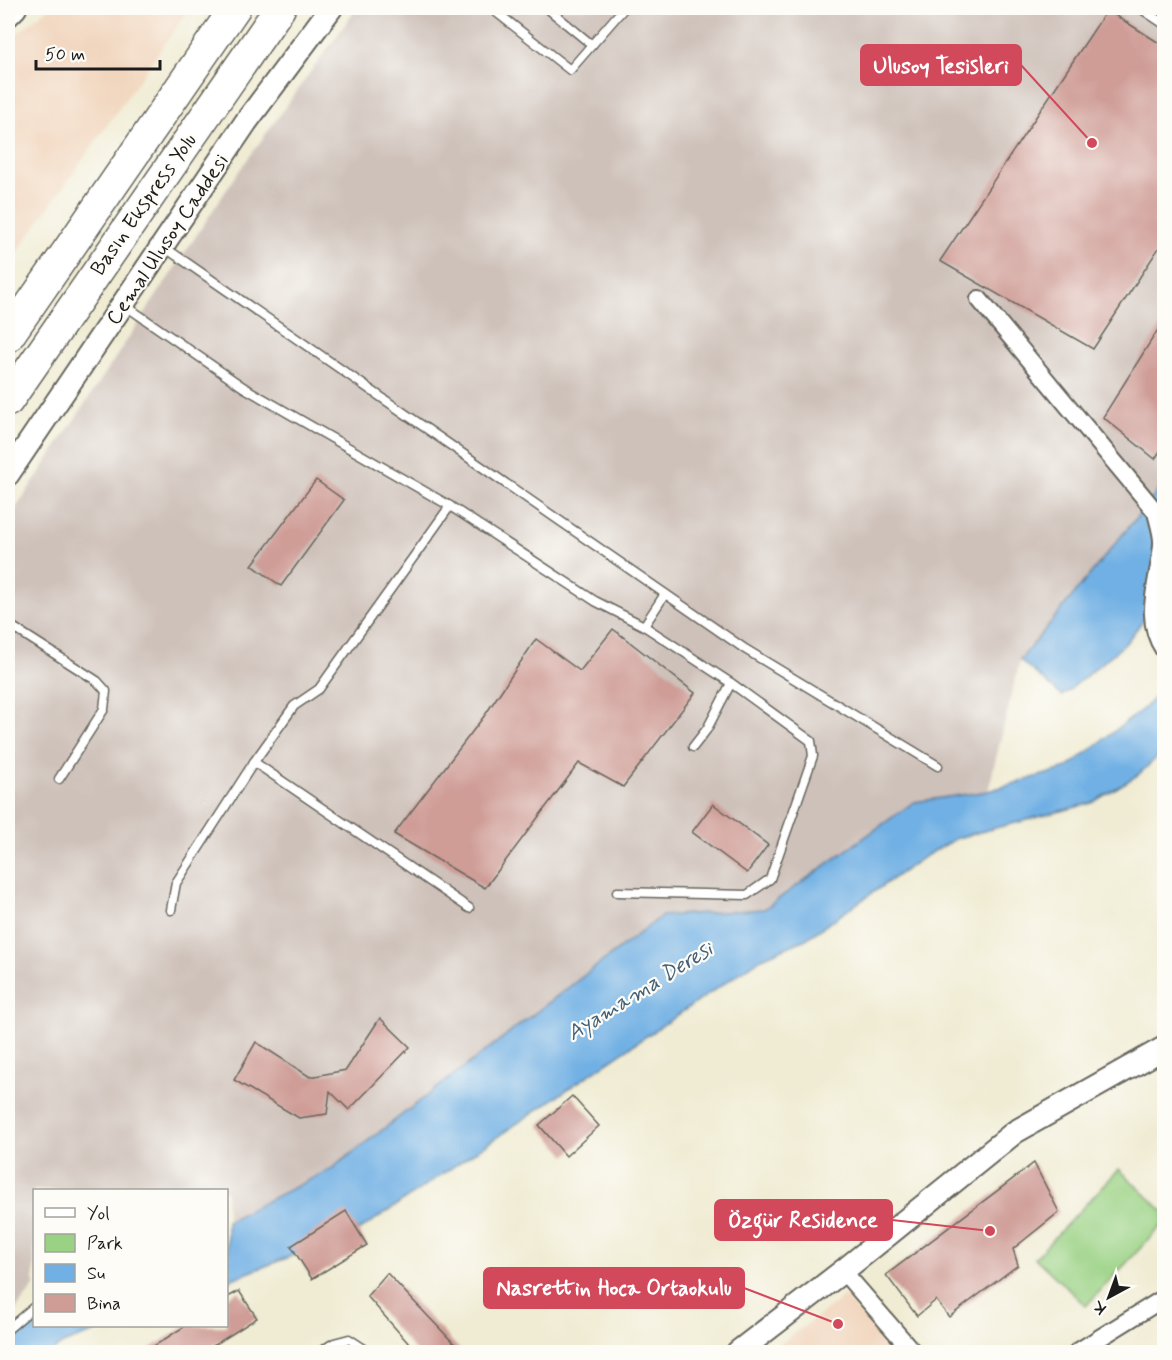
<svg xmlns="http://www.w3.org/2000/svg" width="1172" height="1360" viewBox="0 0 1172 1360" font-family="Mynerve,sans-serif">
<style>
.built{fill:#f1d5bd}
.industrial{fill:#cec1ba}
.green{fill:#9ad284;stroke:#5b7750;stroke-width:1.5}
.water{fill:#71b0e4;stroke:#466680;stroke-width:1.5}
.building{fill:#cf9c96}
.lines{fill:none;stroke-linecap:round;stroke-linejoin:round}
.service-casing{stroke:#66655c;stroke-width:11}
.minor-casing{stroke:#66655c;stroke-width:20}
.secondary-casing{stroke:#66655c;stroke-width:26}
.motorway-casing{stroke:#66655c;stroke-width:33}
.service{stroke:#fff;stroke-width:8}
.minor{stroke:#fff;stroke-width:16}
.secondary{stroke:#fff;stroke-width:22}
.motorway{stroke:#fff;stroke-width:30}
.labels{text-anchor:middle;stroke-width:4.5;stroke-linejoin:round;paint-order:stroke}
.street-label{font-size:21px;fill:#1c1c1c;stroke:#fdfcf7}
.water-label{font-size:22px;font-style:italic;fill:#425f76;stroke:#fdfcf7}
.leader{fill:none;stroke:#d1495b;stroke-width:2}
.callout-dot{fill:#d1495b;stroke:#fdfcf7;stroke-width:2}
.callout{fill:#d1495b;stroke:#d1495b;stroke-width:2}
.callout-label{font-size:22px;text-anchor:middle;font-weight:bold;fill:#fff}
</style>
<rect width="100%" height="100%" fill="#fdfcf7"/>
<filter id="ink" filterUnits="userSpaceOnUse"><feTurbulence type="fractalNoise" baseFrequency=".0167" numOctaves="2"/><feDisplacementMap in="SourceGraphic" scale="12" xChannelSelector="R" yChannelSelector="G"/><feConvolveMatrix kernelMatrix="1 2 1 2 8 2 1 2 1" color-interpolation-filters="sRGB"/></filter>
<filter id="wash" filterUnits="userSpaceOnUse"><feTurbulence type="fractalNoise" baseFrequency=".008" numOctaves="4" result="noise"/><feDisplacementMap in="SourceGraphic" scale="24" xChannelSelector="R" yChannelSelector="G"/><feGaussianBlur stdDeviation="1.35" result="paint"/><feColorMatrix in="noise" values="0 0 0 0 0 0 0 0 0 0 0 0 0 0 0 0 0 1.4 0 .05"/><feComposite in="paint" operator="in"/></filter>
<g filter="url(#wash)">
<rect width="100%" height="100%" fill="#f0ecd4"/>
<!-- built -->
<g class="built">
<polygon points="49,8 190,8 8,265 8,41"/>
<polygon points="845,1296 893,1352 770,1352"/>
</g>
<!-- industrial -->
<polygon class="industrial" points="357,8 1164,8 1164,484 1020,660 988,791 914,802 764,909 662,916 331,1169 227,1221 226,1190 34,1190 34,1287 8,1319 8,520 239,171"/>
<!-- green -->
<polygon class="green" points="1119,1169 1164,1212 1164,1223 1086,1306 1035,1258"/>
<!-- water -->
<g class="water">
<polygon points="1164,484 1164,593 1126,643 1062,696 1020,660"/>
<polygon points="1164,688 1164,751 1138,775 1092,803 957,838 924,857 806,939 762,958 361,1229 227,1281 227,1221 331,1169 662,916 764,909 914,802 988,791 1067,768 1144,708"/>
<polygon points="34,1323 34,1326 111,1326 63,1344 51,1352 8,1352 8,1345 22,1330"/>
</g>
<g id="blocks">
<!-- building -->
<g class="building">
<polygon points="1107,10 1164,46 1164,240 1093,349 940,261"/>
<polygon points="1164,320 1164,445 1155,459 1103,417"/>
<polygon points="316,480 344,500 281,586 252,565"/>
<polygon points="613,629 695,693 623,787 579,763 485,888 394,834 485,715 536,639 580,671"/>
<polygon points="713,804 768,845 747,873 692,832"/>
<polygon points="380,1018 410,1047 349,1110 330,1091 327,1114 299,1118 234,1080 256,1042 310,1077 346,1070"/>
<polygon points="572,1096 599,1126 566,1156 539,1125"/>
<polygon points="1034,1163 1059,1212 1013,1249 1018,1265 949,1317 936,1300 917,1316 886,1275"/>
<polygon points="346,1211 367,1245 312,1279 291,1246"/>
<polygon points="387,1273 463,1353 417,1353 367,1296"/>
<polygon points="239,1291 257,1318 202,1353 143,1353 185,1326 226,1326 226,1298"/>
</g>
</g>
</g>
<g filter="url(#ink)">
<use href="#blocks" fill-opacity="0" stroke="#66655c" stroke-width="1.5"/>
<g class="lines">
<!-- service casing -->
<g class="service-casing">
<g id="service">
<polyline points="491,8 570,70 624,8"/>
<polyline points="547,8 592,45"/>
<polyline points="1140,8 1164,24"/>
<polyline points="164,247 745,649 938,766"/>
<polyline points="123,304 243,387 450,506 595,601 644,626 731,683 707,729 693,747"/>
<polyline points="450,506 319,689 294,706 254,762 469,908"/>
<polyline points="8,624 97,681 106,691 104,709 59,779"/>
<polyline points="644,626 665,594"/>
<polyline points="617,892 747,895 770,879 813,756 811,741 731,683"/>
<polyline points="171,910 176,883 254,762"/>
<polyline points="8,1329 34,1307"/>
<polyline points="320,1352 334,1343 349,1339 369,1352"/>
</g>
</g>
<!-- minor casing -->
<g class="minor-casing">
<g id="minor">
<path d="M979,299L1156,512C1158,522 1163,535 1162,545C1159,581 1142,618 1164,650"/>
<polyline points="843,1271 913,1352"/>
<polyline points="1077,1352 1164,1298"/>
</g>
</g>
<!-- secondary casing -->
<g class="secondary-casing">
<g id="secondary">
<polyline points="8,15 15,8"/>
<polyline points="8,474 246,122 331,8"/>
<polyline points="738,1352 843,1271 1015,1132 1164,1048"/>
</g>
</g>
<!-- motorway casing -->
<g class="motorway-casing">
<g id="motorway">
<polyline points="8,337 235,8"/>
<polyline points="8,401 280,8"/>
</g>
</g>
<!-- service -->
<use href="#service" class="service"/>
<!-- minor -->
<use href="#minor" class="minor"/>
<!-- secondary -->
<use href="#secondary" class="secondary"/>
<!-- motorway -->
<use href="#motorway" class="motorway"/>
</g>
</g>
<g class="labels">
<!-- street labels -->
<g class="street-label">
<text transform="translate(143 204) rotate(-55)" y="7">Basın Ekspress Yolu</text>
<text transform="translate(167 239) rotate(-56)" y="7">Cemal Ulusoy Caddesi</text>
</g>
<!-- water labels -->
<g class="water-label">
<text transform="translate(639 990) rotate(-32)" y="8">Ayamama Deresi</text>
</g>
</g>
<!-- callouts -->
<path class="leader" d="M1092 143L1021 65M990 1231L892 1220M838 1324L744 1288"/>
<g class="callout-dot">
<circle cx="1092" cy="143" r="6"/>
<circle cx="990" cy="1231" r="6"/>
<circle cx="838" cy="1324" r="6"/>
</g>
<g class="callout">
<rect x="861" y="45" width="160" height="40" rx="6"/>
<rect x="715" y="1200" width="177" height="40" rx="6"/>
<rect x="484" y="1268" width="260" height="40" rx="6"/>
</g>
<g class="callout-label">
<text x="941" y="73">Ulusoy Tesisleri</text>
<text x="803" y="1227">Özgür Residence</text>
<text x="614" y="1295">Nasrettin Hoca Ortaokulu</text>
</g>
<!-- margin -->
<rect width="1172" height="1360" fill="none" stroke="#fdfcf7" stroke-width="30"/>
<!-- legend -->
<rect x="33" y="1189" width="195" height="138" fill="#fdfcf7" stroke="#a3a29f" stroke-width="1.5"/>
<rect x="45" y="1208" width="30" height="9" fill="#ffffff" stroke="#a3a29f" stroke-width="1.5"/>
<text x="87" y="1219" font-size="18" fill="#1c1c1c">Yol</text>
<rect x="45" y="1234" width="30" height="18" fill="#9ad284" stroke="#a3a29f" stroke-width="1.5"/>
<text x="87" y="1249" font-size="18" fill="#1c1c1c">Park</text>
<rect x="45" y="1264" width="30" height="18" fill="#71b0e4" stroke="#a3a29f" stroke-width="1.5"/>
<text x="87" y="1279" font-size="18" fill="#1c1c1c">Su</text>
<rect x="45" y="1294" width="30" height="18" fill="#cf9c96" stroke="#a3a29f" stroke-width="1.5"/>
<text x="87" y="1309" font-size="18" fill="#1c1c1c">Bina</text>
<!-- north arrow -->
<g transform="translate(1109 1297) rotate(221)" stroke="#fdfcf7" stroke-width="4.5" paint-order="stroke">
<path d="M0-4.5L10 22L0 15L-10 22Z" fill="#1c1c1c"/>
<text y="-9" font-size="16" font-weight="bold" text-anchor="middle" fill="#1c1c1c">K</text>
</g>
<!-- scale -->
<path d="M36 60v9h124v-9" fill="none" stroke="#1c1c1c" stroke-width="3"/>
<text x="45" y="60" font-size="18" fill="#1c1c1c" stroke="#fdfcf7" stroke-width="4.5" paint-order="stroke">50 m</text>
</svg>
